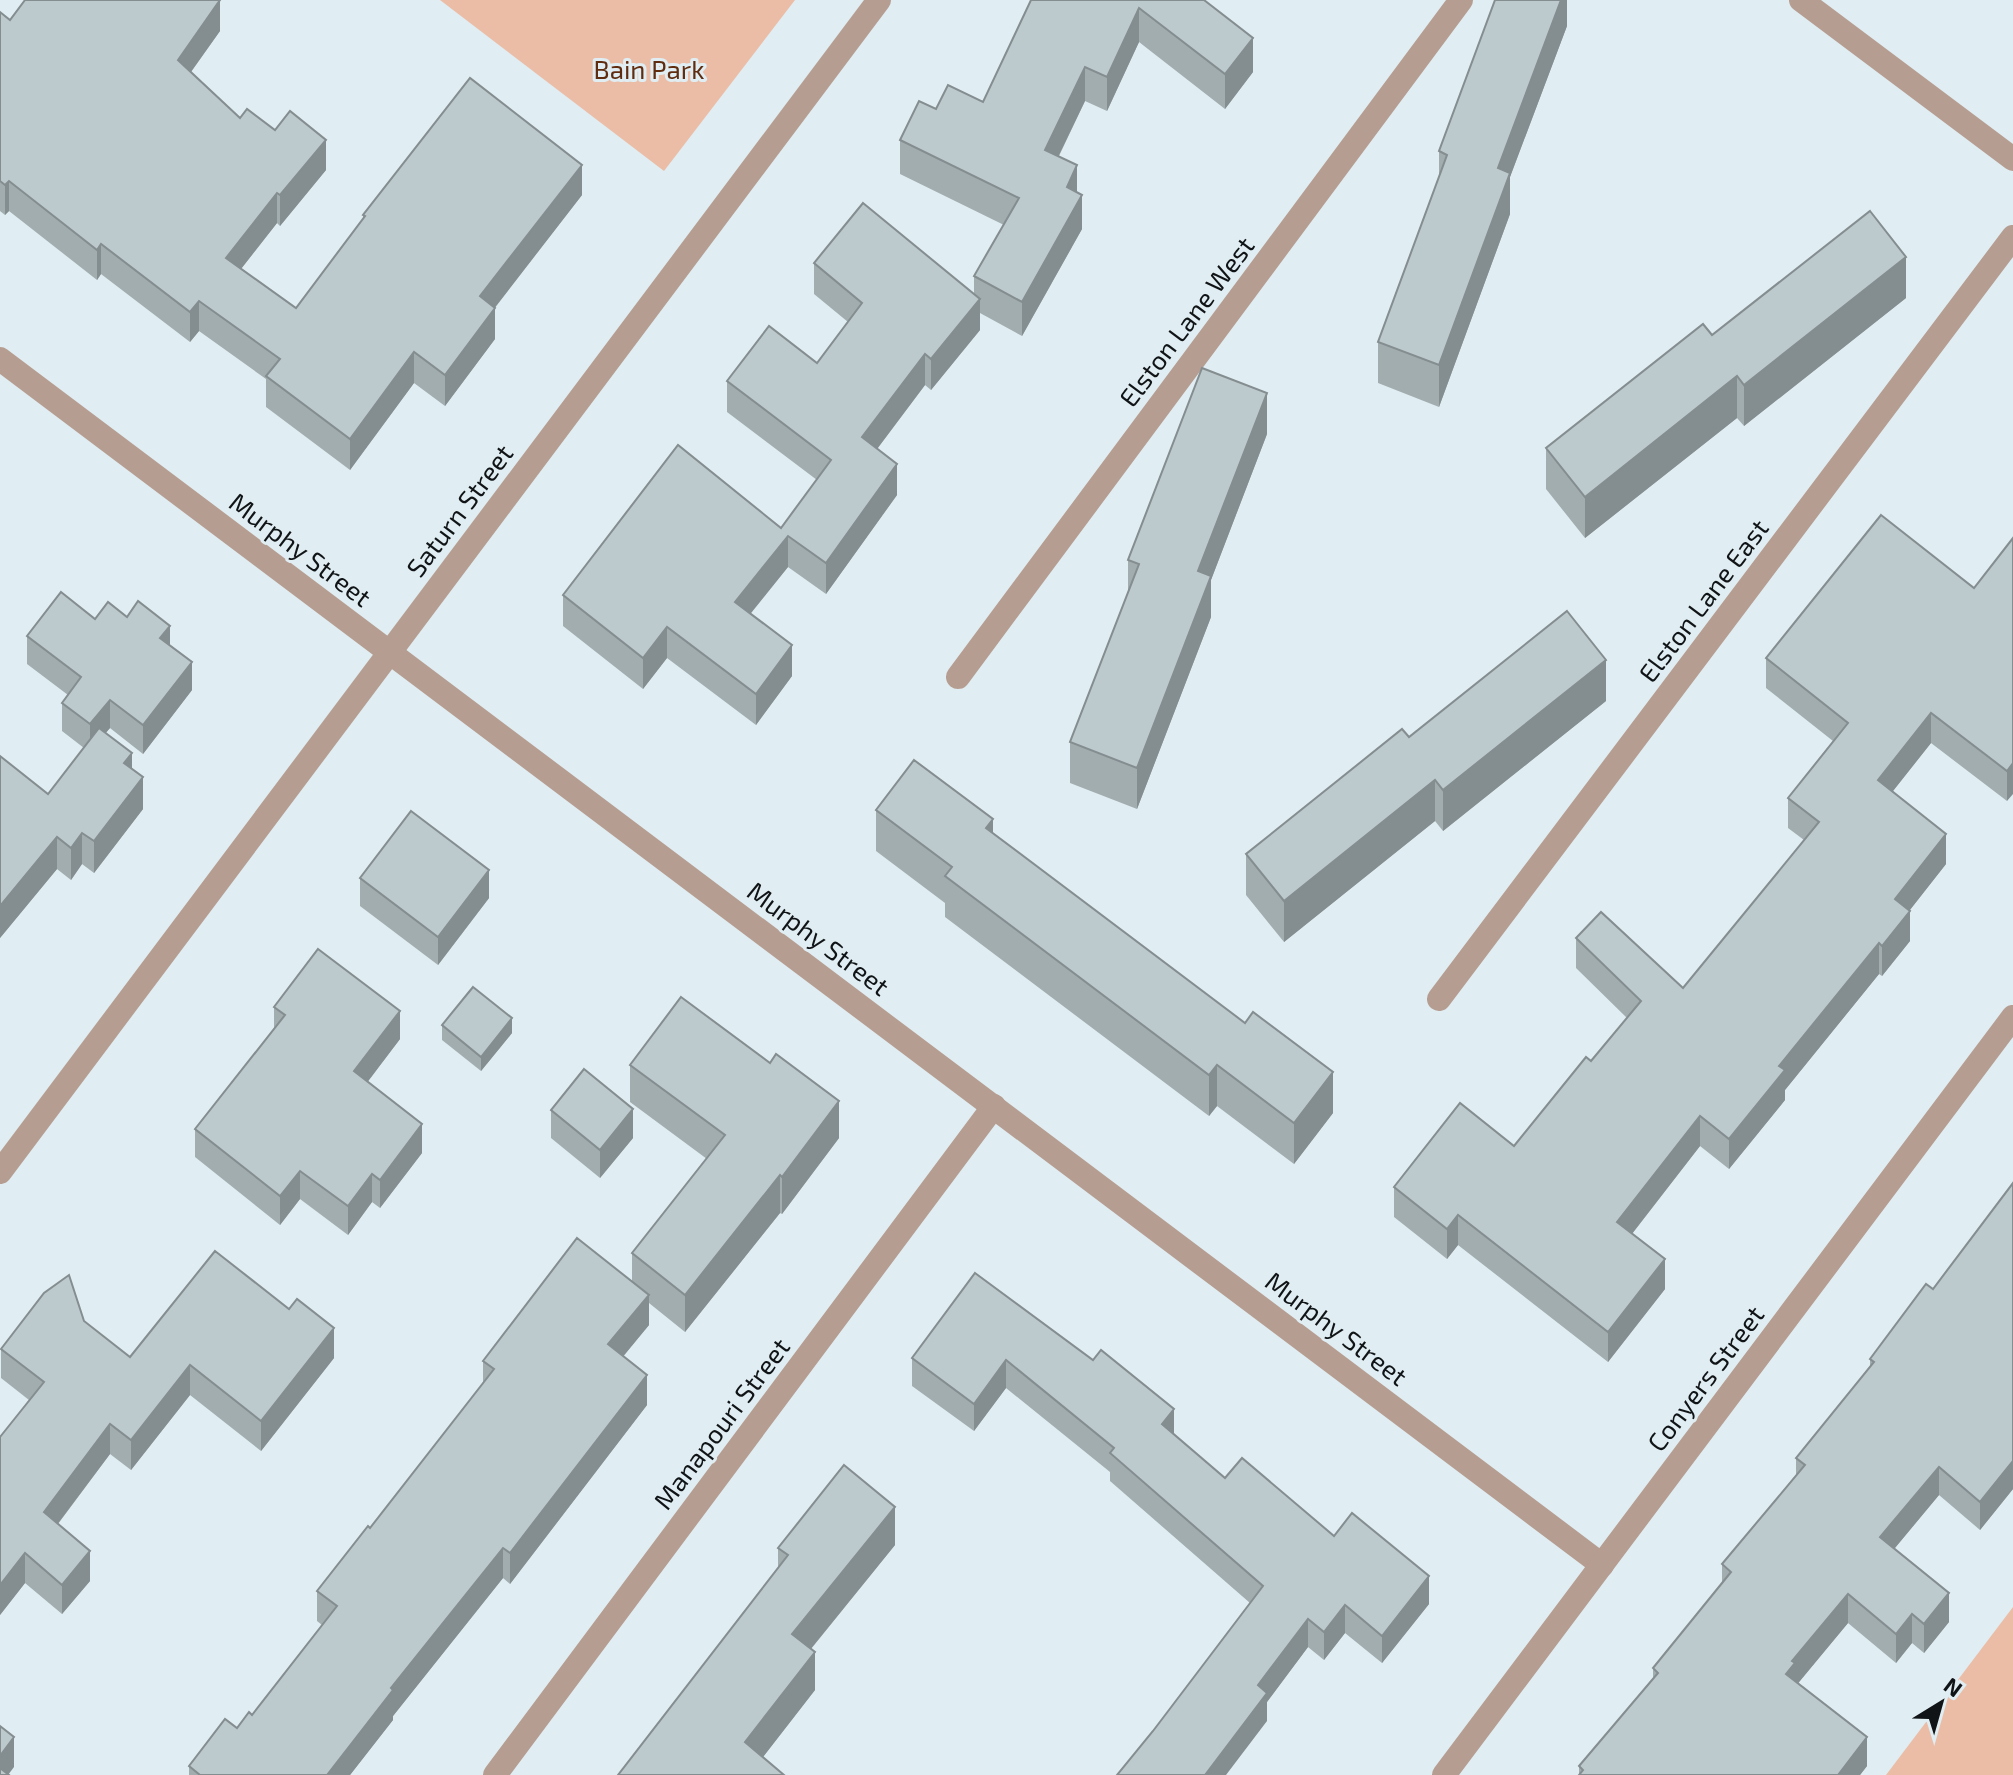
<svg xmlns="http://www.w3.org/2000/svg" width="2013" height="1775" viewBox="0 0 2013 1775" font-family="'Exo 2',sans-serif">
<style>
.green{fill:#ebbda7}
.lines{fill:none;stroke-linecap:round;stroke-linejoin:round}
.street{stroke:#b69d91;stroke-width:24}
.wall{fill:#a2adb0}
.shaded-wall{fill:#848d90}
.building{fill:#bcc9cd;stroke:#848d90;stroke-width:2}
.labels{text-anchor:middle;stroke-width:6;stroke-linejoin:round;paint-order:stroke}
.park-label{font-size:26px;fill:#602c0f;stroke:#e0edf2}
.street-label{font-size:26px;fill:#101416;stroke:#e0edf2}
</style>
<rect width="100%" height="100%" fill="#e0edf2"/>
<!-- green -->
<g class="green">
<polygon points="440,0 795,0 664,171"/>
<polygon points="2013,1607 2013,1775 1886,1775"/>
</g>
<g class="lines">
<!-- street -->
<g class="street">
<polyline points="1801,0 2013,159"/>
<polyline points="0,359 1602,1565"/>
<polyline points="958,677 1461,0"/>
<polyline points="1439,999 2013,237"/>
<polyline points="0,1172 879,0"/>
<polyline points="495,1775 994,1106"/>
<polyline points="1444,1775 2013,1017"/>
</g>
</g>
<!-- wall -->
<g class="wall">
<polygon points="1031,0 1204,0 1253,72 1225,109 1139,42 1107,111 1085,101 1059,156 1077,193 1082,229 1022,336 980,313 980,330 931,390 925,385 877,449 897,495 826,594 788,567 750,613 792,676 756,725 667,658 643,689 563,626 563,595 781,528 817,480 727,412 727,381 817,363 848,322 814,294 814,263 974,295 974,276 1004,225 900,174 900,140 936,109 983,102"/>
<polygon points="1567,0 1567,26 1510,177 1510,214 1439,407 1378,383 1378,342 1439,178 1439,151"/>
<polygon points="0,12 10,20 220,31 191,72 240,118 326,170 280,226 277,223 241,269 296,308 363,219 363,215 582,195 494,308 495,339 445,406 414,383 350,470 266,407 266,379 199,331 190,342 101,274 97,280 9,211 5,215 0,211"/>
<polygon points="1906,298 1744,426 1737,418 1585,538 1546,489 1546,448 1712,335"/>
<polygon points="1267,434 1211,580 1211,617 1137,809 1070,783 1070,742 1128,593 1128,560"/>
<polygon points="2013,538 2007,801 1931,743 1892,792 1946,864 1909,911 1910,941 1882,976 1879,974 1785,1090 1785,1100 1729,1169 1700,1146 1632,1234 1665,1289 1608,1362 1458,1245 1447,1259 1394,1217 1394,1187 1514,1146 1591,1061 1627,1018 1576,968 1576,938 1683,988 1804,840 1788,828 1788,798 1833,741 1766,688 1766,658 1974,588"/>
<polygon points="127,617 170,645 192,690 143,754 110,728 105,733 132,769 143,809 94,873 82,864 71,880 57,869 0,938 0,756 48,794 84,748 62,731 62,703 68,695 27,664 27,636 95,619"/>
<polygon points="1606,701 1443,831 1435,821 1284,942 1246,895 1246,854 1409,737"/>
<polygon points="876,810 993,833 1333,1113 1294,1164 1217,1106 1209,1116 945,917 945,903 876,851"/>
<polygon points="360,878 489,898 438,965 360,906"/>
<polygon points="274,1007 400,1039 367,1082 422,1153 380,1208 372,1202 348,1235 300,1199 280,1225 195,1157 195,1129 274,1029"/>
<polygon points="442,1025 512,1033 481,1071 442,1040"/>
<polygon points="630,1065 839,1138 782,1214 780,1213 685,1332 649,1303 649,1325 623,1356 647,1405 510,1584 503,1578 393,1716 393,1720 350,1775 189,1775 189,1766 252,1715 322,1625 317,1621 317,1591 370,1528 483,1383 483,1361 632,1282 632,1253 707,1159 630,1102"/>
<polygon points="551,1110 633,1138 600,1178 551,1138"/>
<polygon points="2013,1183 2013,1489 1980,1530 1939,1495 1894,1549 1949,1622 1924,1653 1912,1643 1896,1663 1848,1623 1798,1683 1867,1766 1860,1775 1579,1775 1579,1766 1653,1679 1653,1668 1722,1584 1722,1564 1796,1475 1796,1458 1870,1367 1870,1359 1933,1289"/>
<polygon points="975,1273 1174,1434 1225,1478 1334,1536 1429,1604 1382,1663 1345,1633 1324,1660 1308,1647 1267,1702 1267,1721 1153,1731 1250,1603 1110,1481 1110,1472 1006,1388 974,1431 912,1386 912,1358"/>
<polygon points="84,1321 130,1357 334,1358 261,1451 190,1395 131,1470 110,1454 58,1524 90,1581 62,1614 25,1583 0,1615 29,1400 1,1378 1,1349"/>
<polygon points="895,1545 811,1649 815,1690 763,1757 618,1775 778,1568 778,1548"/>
</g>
<!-- shaded-wall -->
<g class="shaded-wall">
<polygon points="220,0 220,31 178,90 178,60"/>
<polygon points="1561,0 1567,0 1567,26 1510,177 1510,214 1439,407 1439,365 1498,168"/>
<polygon points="1139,8 1139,42 1107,111 1107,77"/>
<polygon points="1253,38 1253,72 1225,109 1225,74"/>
<polygon points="1085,67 1085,101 1045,184 1045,150"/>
<polygon points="326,140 326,170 280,226 280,195"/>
<polygon points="582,165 582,195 480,327 480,296"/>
<polygon points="1077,165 1077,200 1067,187"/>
<polygon points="9,181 9,211 5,215 5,185"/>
<polygon points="277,193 277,223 226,288 226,258"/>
<polygon points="1082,195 1082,229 1022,336 1022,302"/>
<polygon points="101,244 101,274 97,280 97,250"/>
<polygon points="1906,257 1906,298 1744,426 1744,385"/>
<polygon points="980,299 980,330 931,390 931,359"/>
<polygon points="199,301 199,331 190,342 190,312"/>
<polygon points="495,308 495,339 445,406 445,375"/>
<polygon points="414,352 414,383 350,470 350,439"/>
<polygon points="925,354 925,385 862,469 862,437"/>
<polygon points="1737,376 1737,418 1585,538 1585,497"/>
<polygon points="1267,393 1267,434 1211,580 1211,617 1137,809 1137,768 1198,571"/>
<polygon points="897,464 897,495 826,594 826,563"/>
<polygon points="788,536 788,567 735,633 735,602"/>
<polygon points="170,626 170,654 160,638"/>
<polygon points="667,627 667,658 643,689 643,658"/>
<polygon points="792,645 792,676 756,725 756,694"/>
<polygon points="1606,660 1606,701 1443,831 1443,790"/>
<polygon points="192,662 192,690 143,754 143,725"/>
<polygon points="110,700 110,728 90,752 90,724"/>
<polygon points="1931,713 1931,743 1878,810 1878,780"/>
<polygon points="132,753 132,785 124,763"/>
<polygon points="2013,763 2013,794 2007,801 2007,771"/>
<polygon points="143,777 143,809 94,873 94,841"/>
<polygon points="1435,780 1435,821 1284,942 1284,901"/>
<polygon points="993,819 993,860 986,828"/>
<polygon points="82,833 82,864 71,880 71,848"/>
<polygon points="1946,834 1946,864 1895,929 1895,899"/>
<polygon points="57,837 57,869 0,938 0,906"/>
<polygon points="489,870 489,898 438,965 438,937"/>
<polygon points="1910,911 1910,941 1882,976 1882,946"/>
<polygon points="1879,943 1879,974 1785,1090 1785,1100 1729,1169 1729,1139 1779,1066"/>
<polygon points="400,1011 400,1039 354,1100 354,1071"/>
<polygon points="512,1018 512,1033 481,1071 481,1057"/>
<polygon points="1217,1065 1217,1106 1209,1116 1209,1075"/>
<polygon points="1333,1072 1333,1113 1294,1164 1294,1123"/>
<polygon points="839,1101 839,1138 782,1214 782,1177"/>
<polygon points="633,1109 633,1138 600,1178 600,1150"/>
<polygon points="1700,1116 1700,1146 1617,1253 1617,1222"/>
<polygon points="422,1124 422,1153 380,1208 380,1180"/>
<polygon points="300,1171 300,1199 280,1225 280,1196"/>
<polygon points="372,1174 372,1202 348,1235 348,1206"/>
<polygon points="780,1175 780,1213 685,1332 685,1295"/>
<polygon points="1458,1215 1458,1245 1447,1259 1447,1229"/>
<polygon points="1665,1259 1665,1289 1608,1362 1608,1332"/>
<polygon points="649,1295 649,1325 608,1375 608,1344"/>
<polygon points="334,1328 334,1358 261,1451 261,1421"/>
<polygon points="1006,1360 1006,1388 974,1431 974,1404"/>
<polygon points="190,1365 190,1395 131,1470 131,1440"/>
<polygon points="647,1375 647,1405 510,1584 510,1553"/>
<polygon points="1174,1409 1174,1437 1162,1424"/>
<polygon points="110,1424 110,1454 44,1542 44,1512"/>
<polygon points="2013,1461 2013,1489 1980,1530 1980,1502"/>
<polygon points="1939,1467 1939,1495 1880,1566 1880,1537"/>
<polygon points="895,1507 895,1545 792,1672 792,1634"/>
<polygon points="503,1548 503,1578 393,1716 393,1720 350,1775 327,1775 391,1688"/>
<polygon points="90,1551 90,1581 62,1614 62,1585"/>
<polygon points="25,1553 25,1583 0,1615 0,1585"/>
<polygon points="1429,1576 1429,1604 1382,1663 1382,1636"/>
<polygon points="1949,1593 1949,1622 1924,1653 1924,1624"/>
<polygon points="1848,1594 1848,1623 1795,1687 1786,1674 1792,1661"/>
<polygon points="1345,1605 1345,1633 1324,1660 1324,1632"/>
<polygon points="1912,1614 1912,1643 1896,1663 1896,1634"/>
<polygon points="1308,1619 1308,1647 1267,1702 1267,1721 1226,1775 1205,1775 1258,1685"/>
<polygon points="815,1652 815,1690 749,1775 745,1742"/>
<polygon points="14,1737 14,1767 8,1775 0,1775 0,1756"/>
<polygon points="1867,1737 1867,1766 1860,1775 1838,1775"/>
</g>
<!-- building -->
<g class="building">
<polygon points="25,0 220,0 178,60 240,118 247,109 275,130 290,111 326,140 280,195 277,193 226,258 296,308 365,216 363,215 470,78 582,165 480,296 495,308 445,375 414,352 350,439 266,376 280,359 199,301 190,312 101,244 97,250 9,181 5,185 0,181 0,12 10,20"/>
<polygon points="1031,0 1204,0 1253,38 1225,74 1139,8 1107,77 1085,67 1045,150 1077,165 1067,187 1082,195 1022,302 974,276 1019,198 900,140 919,101 936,109 948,85 983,102"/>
<polygon points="1495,0 1561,0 1498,168 1510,173 1439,365 1378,342 1447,155 1439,151"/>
<polygon points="863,203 980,299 931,359 925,354 862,437 897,464 826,563 788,536 735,602 792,645 756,694 667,627 643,658 563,595 678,445 781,528 831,460 727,381 769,326 817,363 862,303 814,263"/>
<polygon points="1870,211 1906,257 1744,385 1737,376 1585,497 1546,448 1703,324 1712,335"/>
<polygon points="1202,368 1267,393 1198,571 1211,576 1137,768 1070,742 1139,564 1128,560"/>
<polygon points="1881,515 1974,588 2013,538 2013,763 2007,771 1931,713 1878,780 1946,834 1895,899 1910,911 1882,946 1879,943 1779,1066 1785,1070 1729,1139 1700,1116 1617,1222 1665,1259 1608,1332 1458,1215 1447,1229 1394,1187 1460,1103 1514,1146 1586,1057 1591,1061 1641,1001 1576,938 1601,912 1683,988 1819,822 1788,798 1848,723 1766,658"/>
<polygon points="61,592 95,619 108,602 127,617 138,601 170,626 160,638 192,662 143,725 110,700 90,724 62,703 81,677 27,636"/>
<polygon points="1567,611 1606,660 1443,790 1435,780 1284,901 1246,854 1402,729 1409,737"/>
<polygon points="99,728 132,753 124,763 143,777 94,841 82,833 71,848 57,837 0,906 0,756 48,794"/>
<polygon points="914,760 993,819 986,828 1245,1023 1253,1012 1333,1072 1294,1123 1217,1065 1209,1075 945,876 952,867 876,810"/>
<polygon points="411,811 489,870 438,937 360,878"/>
<polygon points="318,949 400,1011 354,1071 422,1124 380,1180 372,1174 348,1206 300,1171 280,1196 195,1129 285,1015 274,1007"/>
<polygon points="473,987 512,1018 481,1057 442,1025"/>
<polygon points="681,997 770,1063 776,1054 839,1101 782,1177 780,1175 685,1295 632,1253 725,1135 630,1065"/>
<polygon points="584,1069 633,1109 600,1150 551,1110"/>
<polygon points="2013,1183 2013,1461 1980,1502 1939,1467 1880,1537 1949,1593 1924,1624 1912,1614 1896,1634 1848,1594 1792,1661 1795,1663 1786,1674 1867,1737 1838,1775 1579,1775 1583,1770 1579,1766 1658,1673 1653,1668 1731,1572 1722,1564 1805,1465 1796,1458 1874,1362 1870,1359 1926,1284 1933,1289"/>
<polygon points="577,1238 649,1295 608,1344 647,1375 510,1553 503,1548 391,1688 393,1690 327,1775 200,1775 189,1766 225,1719 237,1728 249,1712 252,1715 337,1606 317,1591 368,1526 370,1528 494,1369 483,1361"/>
<polygon points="215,1251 289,1309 297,1299 334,1328 261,1421 190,1365 131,1440 110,1424 44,1512 90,1551 62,1585 25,1553 0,1585 0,1437 44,1382 1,1349 44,1293 69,1275 84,1321 130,1357"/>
<polygon points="975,1273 1093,1360 1101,1350 1174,1409 1162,1424 1225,1478 1242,1458 1334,1536 1352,1513 1429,1576 1382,1636 1345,1605 1324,1632 1308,1619 1258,1685 1267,1693 1205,1775 1117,1775 1153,1731 1263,1586 1110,1453 1114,1448 1006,1360 974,1404 912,1358"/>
<polygon points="844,1465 895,1507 792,1634 815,1652 745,1742 784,1775 618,1775 788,1555 778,1548"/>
<polygon points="0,1726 14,1737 0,1756"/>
<polygon points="0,1768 9,1775 0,1775"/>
</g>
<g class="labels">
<!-- park labels -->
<g class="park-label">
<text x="649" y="79">Bain Park</text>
</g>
<!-- street labels -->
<g class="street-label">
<text transform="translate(1187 322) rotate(-53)" y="9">Elston Lane West</text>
<text transform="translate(460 511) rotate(-53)" y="9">Saturn Street</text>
<text transform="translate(300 550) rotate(37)" y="9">Murphy Street</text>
<text transform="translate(1704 601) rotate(-53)" y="9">Elston Lane East</text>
<text transform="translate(818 939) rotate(37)" y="9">Murphy Street</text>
<text transform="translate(1336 1329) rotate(37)" y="9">Murphy Street</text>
<text transform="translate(1706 1379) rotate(-53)" y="9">Conyers Street</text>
<text transform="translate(722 1424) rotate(-53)" y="9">Manapouri Street</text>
</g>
</g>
<!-- north arrow -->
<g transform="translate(1941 1703) rotate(37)" stroke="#e0edf2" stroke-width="6" paint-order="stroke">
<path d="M0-6L14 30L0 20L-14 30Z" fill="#101416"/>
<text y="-12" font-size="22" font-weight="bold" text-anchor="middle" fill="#101416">N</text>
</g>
</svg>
